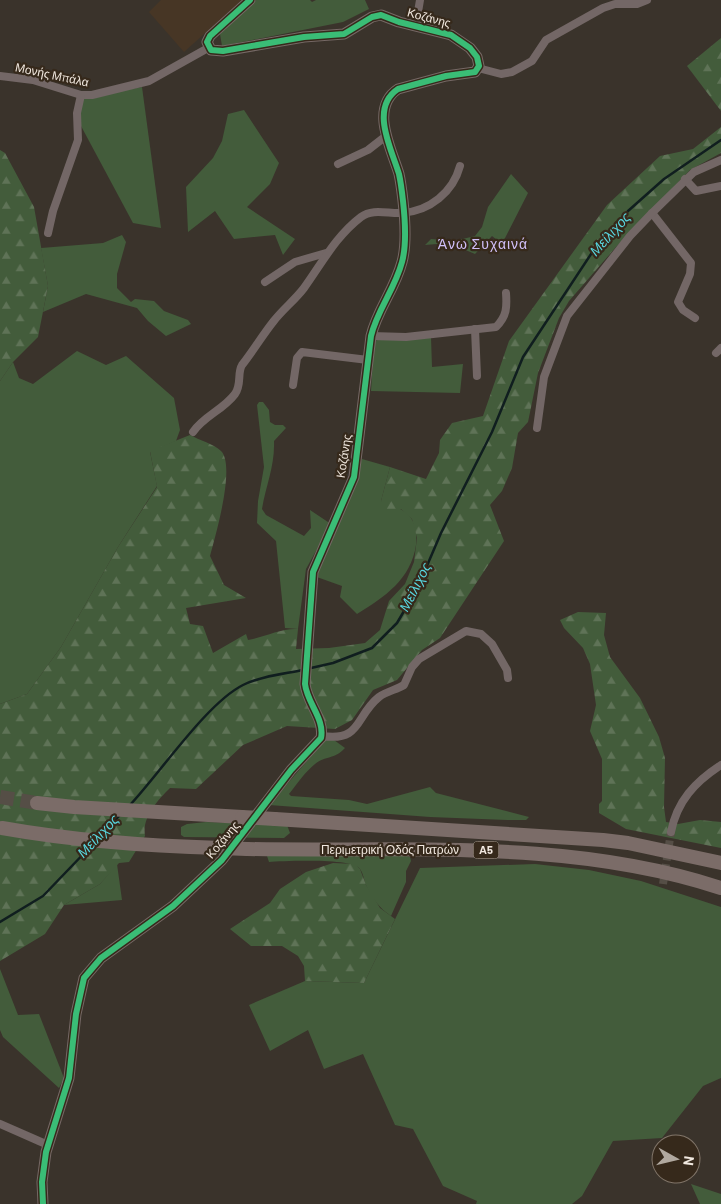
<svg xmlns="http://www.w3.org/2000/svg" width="721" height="1204" viewBox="0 0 721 1204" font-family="Barlow,sans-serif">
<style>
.built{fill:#473625}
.green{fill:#435c3b}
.forest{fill:url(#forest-firs)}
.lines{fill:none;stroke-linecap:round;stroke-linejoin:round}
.stream{stroke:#101e1f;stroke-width:2.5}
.street-tunnel{stroke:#554e46;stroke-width:8;stroke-dasharray:8 4;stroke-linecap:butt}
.highway-tunnel{stroke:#554e46;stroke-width:14;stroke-dasharray:14 7;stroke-linecap:butt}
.street{stroke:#736766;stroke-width:8}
.secondary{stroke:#766966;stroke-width:11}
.highway{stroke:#7b6c68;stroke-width:14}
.highway-bridge{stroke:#7b6c68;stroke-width:14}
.cycleway-casing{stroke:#36291b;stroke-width:9}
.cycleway{stroke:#3abd76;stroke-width:6}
.labels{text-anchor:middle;stroke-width:4.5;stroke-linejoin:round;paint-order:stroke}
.shield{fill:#36291b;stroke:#b9afa4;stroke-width:1}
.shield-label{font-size:11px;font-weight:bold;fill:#f1e8df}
.street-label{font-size:12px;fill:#f1e8df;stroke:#36291b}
.water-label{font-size:14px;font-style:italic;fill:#58d6df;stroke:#36291b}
.neighbourhood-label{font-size:14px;letter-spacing:1px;fill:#d0bff8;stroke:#36291b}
</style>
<defs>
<pattern id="forest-firs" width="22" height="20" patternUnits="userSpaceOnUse" patternTransform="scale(1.25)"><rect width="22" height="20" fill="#435c3b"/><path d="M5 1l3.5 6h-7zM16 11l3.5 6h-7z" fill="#5f7357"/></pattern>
</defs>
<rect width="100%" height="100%" fill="#3a332b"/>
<!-- built -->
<polygon class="built" points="161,0 242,0 184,52 149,12"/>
<!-- green -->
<g class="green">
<polygon points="256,0 310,0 312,2 316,0 365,0 369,9 343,22 222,46 220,34"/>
<polygon points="142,87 161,228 133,223 81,126 79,119 82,98"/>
<polygon points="244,110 279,163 270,184 247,207 295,239 283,255 275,235 234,239 215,211 188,232 186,187 213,158 222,141 228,114"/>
<polygon points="511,174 528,193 502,244 492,236 475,254 449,243 425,245 431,239 454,241 475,236 482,227 488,207"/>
<polygon points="122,235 126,242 117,274 117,288 131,302 135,299 154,301 164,311 188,320 191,324 166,336 148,321 137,308 86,294 43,312 48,286 41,248 103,243"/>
<polygon points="431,337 432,367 463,364 460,393 371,391 374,341 381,339"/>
<polygon points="77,351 106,365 126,356 174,398 180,430 176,441 150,452 157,486 118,547 61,647 27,694 0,704 0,381 13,362 19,378 33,384"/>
<path d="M259,402H263L269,410L270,422L275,425H283L286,428L274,441C275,466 266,485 262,509L266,515L304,536L311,528L310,510L331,524L306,569L298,629L285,628L276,541L257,523L258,501L264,467L257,405Z"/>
<path d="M362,459L390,467L381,501C391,505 405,509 411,518C416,525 417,538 416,545C411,579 385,597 357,614L340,597L342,586L314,576Z"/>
<path d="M325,740H334L345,748C334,760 326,755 315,764C305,772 297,784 289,794L291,796L349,800L367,804L430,787L436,793L529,817L526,820H507L430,817L269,805Z"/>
<polygon points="206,822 287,825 290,833 284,838 184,837 181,835 181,827 187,824"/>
<path d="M273,855L406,856L410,857L411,861L406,871V882L391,916C379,908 371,897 365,883C364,879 363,873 360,869C353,858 285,861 269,862L267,856Z"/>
<polygon points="117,864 122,900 64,905 100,884"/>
<polygon points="535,864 589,870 641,881 721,907 721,1078 703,1086 662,1138 613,1141 582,1196 572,1204 476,1204 477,1201 443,1186 413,1129 395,1125 363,1054 324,1069 308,1030 270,1051 249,1005 305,981 364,983 420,868"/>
<polygon points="0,969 18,1015 39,1014 64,1078 59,1088 3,1037 0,1030"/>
<polygon points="691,1184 721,1194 721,1204 700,1204"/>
</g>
<!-- forest -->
<g class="forest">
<polygon points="721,38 721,111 687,66"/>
<path d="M721,127V153L690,170L616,247L569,301L559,318L538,373L528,422L518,433L512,468L502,491L490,505L504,541L440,638L422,650L397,680L373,690L352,720L335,729L287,726L243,745L196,789L170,788C157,801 142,817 145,836L129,862L119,863L100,884L64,905L45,934L0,961V704L27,694L61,647L118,547L157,487L150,451L190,435C199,440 214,444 221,451C236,466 215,537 210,556L224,585L246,598L186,608L190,624L203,626L213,653L246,634L248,640C265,637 281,628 298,629L296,649L329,648L365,643L380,630L389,601L405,584L414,562L417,538L412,519L401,509L388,514L381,501L390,467L426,479L439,453L440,440L452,423L483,416L509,341L607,205L660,156L693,149Z"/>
<polygon points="0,150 5,153 34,207 48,286 38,337 13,362 0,381"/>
<polygon points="578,612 606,613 604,635 610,657 640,698 659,737 665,758 664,807 666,822 678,824 700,820 721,822 721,848 626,829 599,813 599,804 602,801 602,759 590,731 596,705 590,664 583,648 564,628 560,620"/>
<polygon points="333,863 355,864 360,869 366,885 380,908 395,919 364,983 305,981 304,966 298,956 282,946 251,946 230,929 270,903 280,889 306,872"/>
</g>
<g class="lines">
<!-- stream -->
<g class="stream">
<polyline points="311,668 333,663 372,648 397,623 417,589 441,533 492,432 523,357 597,245 628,211 664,179 721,140"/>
<path d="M130,805C160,773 207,703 243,685C261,676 284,674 303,670"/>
<polyline points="101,835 121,814"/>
<polyline points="0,922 43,896 92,845"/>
</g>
<!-- street-tunnel -->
<polyline class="street-tunnel" points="663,884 671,832"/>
<!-- highway-tunnel -->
<polyline class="highway-tunnel" points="0,797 37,803"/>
<!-- street -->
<g class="street">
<polyline points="418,12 420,0"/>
<polyline points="478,68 501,74 512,72 532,61 546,40 603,8 615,4 637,4 647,0"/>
<polyline points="0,76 33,80 81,95 92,95 149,81 208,48"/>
<polyline points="338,164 368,150 386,136"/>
<polyline points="685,179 696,191 721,186"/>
<polyline points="652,213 691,263 690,274 678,302 683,310 695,318"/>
<polyline points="48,233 53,211 78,140 77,113 81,95"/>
<polyline points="265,282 295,262 326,253"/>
<polyline points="475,329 477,376"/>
<path d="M371,336L406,337L496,327C507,316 507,307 506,293"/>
<polyline points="716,353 721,348"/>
<polyline points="293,385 297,358 302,352 368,360"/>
<polyline points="537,428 544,377 567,316 630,236 652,213 694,172 721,160"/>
<path d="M193,432C204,416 223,410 235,394C242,384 237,373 242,365C253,351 262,336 273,322C282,310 295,300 304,288C322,263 336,236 361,217C373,208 388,214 402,213C430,211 453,192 460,166"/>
<path d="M322,736C362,742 355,716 379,697C387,691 396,690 404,685L412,667L419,659L466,631L481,634L492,644L507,670L508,678"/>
<path d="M671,832C677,801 695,782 721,765"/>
<polyline points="0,1124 48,1145"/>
</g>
<!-- secondary -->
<path class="secondary" d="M43,1204L42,1182L46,1152L69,1078L76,1014L84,978L101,958L173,906L222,860L291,770L321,738C325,719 307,703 305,684L313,572L354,477L371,336C377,310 395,289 402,262C407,244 405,219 403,201C402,192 401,183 399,174C392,150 369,108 398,89L446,76L475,72L479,66L477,57L470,48L451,35L399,22L381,15L372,17L344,34L304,37L223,51L211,50L207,42L210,36L250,0"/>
<!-- highway -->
<g class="highway">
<polyline points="37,803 74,807 242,817"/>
<polyline points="275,819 603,840 628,843 721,863"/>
<path d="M2,828C75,841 147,846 221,848"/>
<path d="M247,849C405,852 569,838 721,888"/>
</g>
<!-- highway-bridge -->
<g class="highway-bridge">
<polyline points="242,817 275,819"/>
<polyline points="221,848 247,849"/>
</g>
<!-- cycleway casing -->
<g class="cycleway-casing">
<path id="cycleway" d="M43,1204L42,1182L46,1152L69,1078L76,1014L84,978L101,958L173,906L222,860L291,770L321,738C325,719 307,703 305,684L313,572L354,477L371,336C377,310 395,289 402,262C407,244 405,219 403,201C402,192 401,183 399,174C392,150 369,108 398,89L446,76L475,72L479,66L477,57L470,48L451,35L399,22L381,15L372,17L344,34L304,37L223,51L211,50L207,42L210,36L250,0"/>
</g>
<!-- cycleway -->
<use href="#cycleway" class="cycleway"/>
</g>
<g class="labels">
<!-- shield labels -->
<rect class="shield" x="473.5" y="841.5" width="25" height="17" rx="4"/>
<g class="shield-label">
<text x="486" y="854">Α5</text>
</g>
<!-- street labels -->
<g class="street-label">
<text transform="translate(429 18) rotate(15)" y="4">Κοζάνης</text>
<text transform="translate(52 75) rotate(12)" y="4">Μονής Μπάλα</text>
<text transform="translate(344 456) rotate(-81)" y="4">Κοζάνης</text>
<text transform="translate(223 840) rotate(-50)" y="4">Κοζάνης</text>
<text x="390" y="854">Περιμετρική Οδός Πατρών</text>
</g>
<!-- water labels -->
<g class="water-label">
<text transform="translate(610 234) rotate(-48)" y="5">Μείλιχος</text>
<text transform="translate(415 587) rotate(-63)" y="5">Μείλιχος</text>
<text transform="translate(98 836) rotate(-47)" y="5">Μείλιχος</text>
</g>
<!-- neighbourhood labels -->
<g class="neighbourhood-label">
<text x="483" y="249">Άνω Συχαινά</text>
</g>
</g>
<!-- north arrow -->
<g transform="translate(676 1159) rotate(98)"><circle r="24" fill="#36291b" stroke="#817569"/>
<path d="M0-4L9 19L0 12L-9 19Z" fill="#b1a9a0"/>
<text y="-8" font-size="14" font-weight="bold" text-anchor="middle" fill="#f1e8df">N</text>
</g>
</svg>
